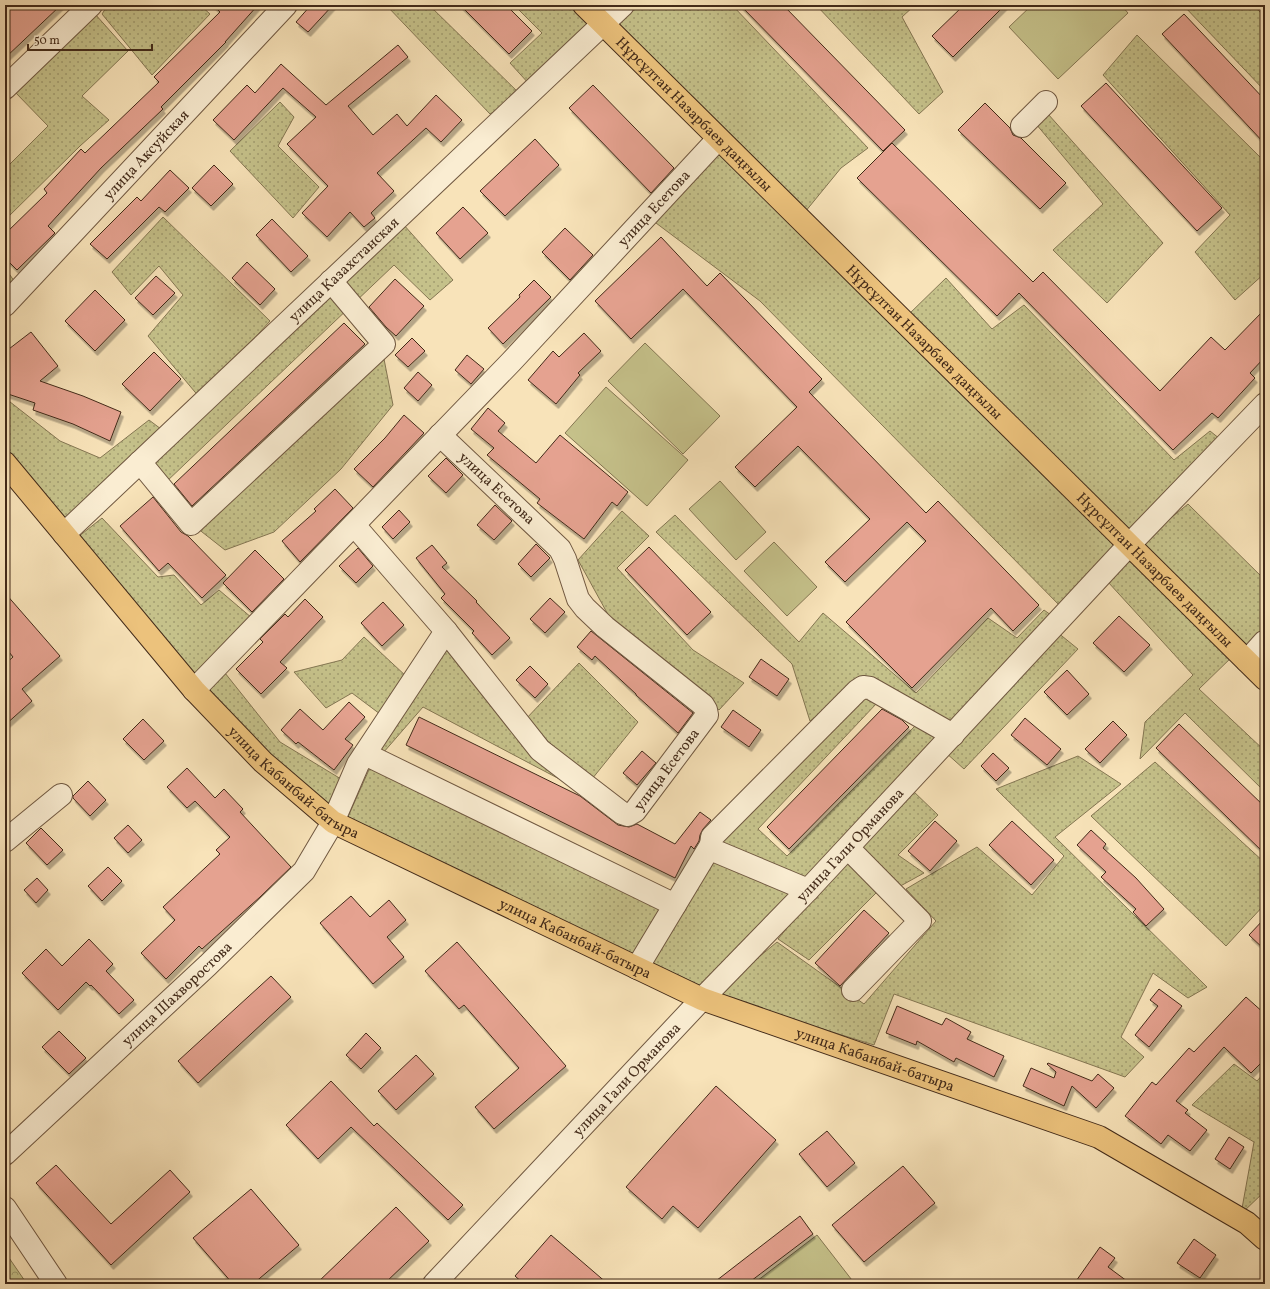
<svg xmlns="http://www.w3.org/2000/svg" width="1270" height="1289" viewBox="0 0 1270 1289" font-family="Vollkorn,serif">
<style>
.grass{fill:url(#grass-dots);stroke:#847652}
.park{fill:url(#park-crowns);stroke:#847652}
.pitch{fill:#c5c18a;stroke:#847652}
.building{fill:#e5a290;stroke:#422a19;filter:url(#shadow)}
.lines{fill:none;stroke-linecap:round;stroke-linejoin:round}
.minor-casing{stroke:#705841;stroke-width:24}
.major-casing{stroke:#422a19;stroke-width:24}
.minor{stroke:#faedd2;stroke-width:22}
.major{stroke:#ecc27c;stroke-width:22}
.labels{text-anchor:middle;stroke-width:3;stroke-linejoin:round;paint-order:stroke}
.street-label{font-size:15px;fill:#422a19;stroke:#faedd2}
</style>
<defs>
<pattern id="grass-dots" width="8" height="8" patternUnits="userSpaceOnUse"><rect width="8" height="8" fill="#c5c18a"/><path d="M2 2h.1M6 6h.1" fill="none" stroke="#a29d70" stroke-width="1.8" stroke-linecap="round"/></pattern>
<pattern id="park-crowns" width="20" height="18" patternUnits="userSpaceOnUse"><rect width="20" height="18" fill="#c5c18a"/><path d="M2 6a3 3 0 1 1 6 0M12 15a3 3 0 1 1 6 0" fill="none" stroke="#a29d70"/></pattern>
<filter id="shadow"><feDropShadow dx="2.5" dy="4.5" stdDeviation="0" flood-color="#0004"/></filter>
</defs>
<rect width="100%" height="100%" fill="#f8e3b9"/>
<filter id="stains"><feTurbulence type="fractalNoise" baseFrequency=".005" numOctaves="4"/><feColorMatrix values="0 0 0 0 .2 0 0 0 0 .09 0 0 0 0 .02 0 0 0 .5 -.17"/></filter>
<radialGradient id="worn" r=".72"><stop offset=".6" stop-color="#630" stop-opacity="0"/><stop offset="1" stop-color="#630" stop-opacity=".3"/></radialGradient>
<!-- grass -->
<g class="grass">
<polygon points="108,5 200,5 210,14 152,75 102,14"/>
<polygon points="386,5 429,5 521,95 490,114"/>
<polygon points="514,5 573,5 591,23 530,85 510,63 542,33"/>
<polygon points="634,5 683,5 686,7 688,5 732,5 868,148 841,168 805,212 616,21"/>
<polygon points="816,5 915,5 902,17 943,92 919,114"/>
<polygon points="1183,5 1254,5 1265,18 1265,91"/>
<polygon points="95,14 128,51 82,96 109,120 80,146 5,220 5,169 48,126 14,91"/>
<polygon points="1137,35 1265,162 1265,273 1235,300 1195,252 1230,215 1103,75"/>
<polygon points="280,102 294,117 278,146 319,187 293,218 230,151"/>
<polygon points="1048,114 1163,243 1107,303 1053,250 1103,204 1036,124"/>
<polygon points="718,147 1121,547 1063,609 760,301 652,220"/>
<polygon points="163,217 270,321 200,398 148,336 183,295 159,266 131,295 112,272"/>
<polygon points="403,224 453,280 430,300 394,265 165,483 152,462"/>
<polygon points="5,268 17,285 5,296"/>
<polygon points="946,278 992,329 1024,305 1174,460 1210,431 1220,439 1128,532 907,316"/>
<polygon points="384,359 393,405 341,469 274,532 225,550 197,528"/>
<polygon points="5,398 60,441 100,458 149,420 165,432 66,525 5,451"/>
<polygon points="1188,504 1265,580 1265,667 1139,544"/>
<polygon points="622,511 649,536 617,568 693,650 744,683 719,710 611,620 578,560"/>
<polygon points="675,515 799,642 823,613 916,693 988,618 1017,638 1044,610 1055,618 952,727 866,678 810,721 792,664 656,532"/>
<polygon points="102,518 158,577 174,575 201,605 219,590 252,618 195,679 78,537"/>
<polygon points="1129,554 1235,654 1199,689 1265,751 1265,792 1185,713 1140,759 1145,722 1193,675 1108,582"/>
<polygon points="1057,632 1078,649 964,769 945,752"/>
<polygon points="364,637 407,677 380,714 352,693 326,708 294,672 342,660"/>
<polygon points="446,638 584,792 423,707 383,753 374,748"/>
<polygon points="579,663 638,722 592,779 524,721"/>
<polygon points="225,673 280,742 341,779 331,812 201,691"/>
<polygon points="863,697 877,703 758,829 787,856 915,726 943,737 809,882 720,843"/>
<polygon points="1078,756 1121,784 1055,837 1207,987 1188,998 1153,973 1121,1037 1144,1057 1125,1077 894,994 874,1045 713,995 777,942 864,1004 936,921 906,889 977,847 1032,895 1064,856 996,789"/>
<polygon points="1155,762 1265,863 1265,904 1226,946 1091,816"/>
<polygon points="372,763 680,913 710,855 797,893 701,986 347,819"/>
<polygon points="911,789 938,815 898,855 924,873 895,889 853,846"/>
<polygon points="848,853 881,888 809,960 778,939"/>
<polygon points="1234,1064 1257,1081 1265,1072 1265,1191 1241,1214 1254,1142 1192,1105"/>
</g>
<!-- park -->
<polygon class="park" points="5,1252 27,1284 5,1284"/>
<!-- pitch -->
<g class="pitch">
<polygon points="1032,5 1121,5 1128,13 1058,79 1009,27"/>
<polygon points="645,343 720,416 683,454 608,381"/>
<polygon points="606,387 688,460 647,506 565,433"/>
<polygon points="720,481 766,532 736,560 689,509"/>
<polygon points="774,542 817,587 787,616 744,571"/>
<polygon points="817,1235 855,1284 753,1284"/>
</g>
<!-- building -->
<g class="building">
<polygon points="15,5 61,5 5,58 5,15"/>
<polygon points="213,5 258,5 225,42 226,42 161,107 163,109 101,168 48,226 55,233 17,270 5,258 5,234 47,193 44,189 81,149 85,153 159,82 154,77 220,12"/>
<polygon points="311,5 333,5 308,32 296,22"/>
<polygon points="460,5 506,5 532,31 509,54"/>
<polygon points="740,5 783,5 905,130 883,151"/>
<polygon points="964,5 1005,5 953,57 932,36"/>
<polygon points="1184,14 1265,100 1265,144 1162,34"/>
<polygon points="398,45 408,57 348,106 373,135 397,114 407,126 436,95 462,120 441,142 426,128 377,173 394,191 371,213 375,218 364,227 350,212 327,237 302,213 328,186 287,144 316,117 283,88 234,140 213,120 247,85 255,93 281,64 326,105"/>
<polygon points="1106,83 1222,208 1197,231 1081,106"/>
<polygon points="593,85 674,168 651,193 569,108"/>
<polygon points="985,103 1010,128 1013,135 1021,138 1066,183 1040,209 958,130"/>
<polygon points="535,139 559,165 505,216 480,191"/>
<polygon points="892,143 1033,282 1043,272 1160,391 1211,337 1225,350 1265,309 1265,357 1250,373 1255,378 1218,418 1212,413 1173,450 1019,293 997,316 857,178"/>
<polygon points="214,165 233,184 211,206 192,188"/>
<polygon points="170,170 189,188 165,212 159,207 107,259 90,244 137,197 141,201"/>
<polygon points="463,207 488,233 460,259 436,233"/>
<polygon points="272,219 308,256 291,272 256,235"/>
<polygon points="565,228 593,255 570,280 542,252"/>
<polygon points="661,237 707,286 720,273 822,379 809,392 926,513 938,501 1039,605 1013,631 991,608 912,688 846,622 926,541 907,522 845,582 825,562 870,519 798,446 755,487 735,467 797,407 683,289 631,339 595,301"/>
<polygon points="247,262 275,289 260,305 232,278"/>
<polygon points="156,276 175,293 153,315 135,298"/>
<polygon points="395,279 424,306 396,336 386,327 369,307"/>
<polygon points="534,280 551,297 503,344 488,328 520,297 519,295"/>
<polygon points="95,290 125,320 95,351 65,321"/>
<polygon points="344,323 365,344 192,506 174,484"/>
<polygon points="31,332 58,366 40,381 83,396 121,412 110,441 73,424 33,410 35,403 5,393 5,352"/>
<polygon points="584,333 601,351 578,373 580,375 556,404 528,380 553,351 559,357"/>
<polygon points="412,338 425,351 408,367 395,355"/>
<polygon points="154,352 181,379 150,411 122,384"/>
<polygon points="467,355 484,369 471,384 455,370"/>
<polygon points="418,372 432,385 418,401 404,388"/>
<polygon points="488,408 505,423 498,431 536,463 560,435 628,492 617,506 612,502 584,539 537,503 540,499 487,455 494,448 471,429"/>
<polygon points="404,415 424,433 373,487 354,469 385,438"/>
<polygon points="446,458 463,475 446,493 428,476"/>
<polygon points="335,489 353,508 300,562 282,541 316,511 314,509"/>
<polygon points="153,497 181,532 188,536 226,575 202,598 168,563 159,571 120,526"/>
<polygon points="495,505 512,521 494,540 477,525"/>
<polygon points="399,510 410,522 393,539 382,527"/>
<polygon points="536,544 550,558 531,577 518,564"/>
<polygon points="432,545 447,563 442,567 477,601 476,602 510,638 492,655 472,633 474,631 441,598 445,594 416,558"/>
<polygon points="649,547 711,612 687,635 625,570"/>
<polygon points="358,548 373,566 356,583 339,566"/>
<polygon points="255,550 284,579 252,612 223,583"/>
<polygon points="5,593 60,656 22,689 32,701 5,725 5,664 13,657 5,647"/>
<polygon points="550,598 565,612 545,633 530,619"/>
<polygon points="305,599 323,617 280,662 287,668 261,694 236,669 263,642 260,639 285,614 288,617"/>
<polygon points="383,602 404,625 382,646 361,623"/>
<polygon points="1119,616 1150,645 1124,672 1093,643"/>
<polygon points="591,631 693,713 678,733 636,695 636,694 595,656 592,660 577,647"/>
<polygon points="761,659 789,679 777,696 749,677"/>
<polygon points="530,666 548,684 535,698 516,680"/>
<polygon points="1067,670 1089,694 1067,715 1044,692"/>
<polygon points="349,702 365,717 345,739 353,745 334,770 298,742 296,744 281,730 300,709 323,730"/>
<polygon points="882,709 902,720 909,727 789,849 767,827"/>
<polygon points="733,710 761,730 749,747 721,727"/>
<polygon points="419,717 580,796 618,825 629,827 637,824 675,844 700,812 711,820 703,829 700,835 699,841 694,849 691,846 675,878 406,745"/>
<polygon points="1025,718 1061,749 1047,765 1011,735"/>
<polygon points="143,719 164,741 144,760 123,739"/>
<polygon points="1113,721 1127,735 1100,763 1085,749"/>
<polygon points="1179,724 1265,807 1265,854 1156,748"/>
<polygon points="642,751 656,763 637,785 623,773"/>
<polygon points="993,753 1009,768 996,781 981,766"/>
<polygon points="187,768 215,798 224,789 243,809 240,812 291,867 260,897 202,949 199,946 166,979 141,953 175,920 163,907 220,854 216,850 230,837 195,801 187,808 167,787"/>
<polygon points="88,781 106,800 90,816 73,798 73,796"/>
<polygon points="935,821 957,841 930,871 908,851"/>
<polygon points="1012,821 1054,860 1031,885 989,845"/>
<polygon points="128,825 142,840 128,853 114,838"/>
<polygon points="41,828 63,850 47,865 26,843"/>
<polygon points="1091,830 1106,844 1103,848 1136,878 1164,909 1146,926 1133,912 1136,909 1101,877 1106,872 1077,845"/>
<polygon points="108,867 122,881 102,901 88,886"/>
<polygon points="37,878 48,890 36,903 24,890"/>
<polygon points="351,896 370,917 389,900 406,920 387,937 404,957 373,984 320,923"/>
<polygon points="864,910 889,933 840,986 815,963"/>
<polygon points="1265,918 1265,950 1249,935"/>
<polygon points="89,939 113,964 106,971 134,1000 119,1014 91,985 90,986 86,982 58,1010 22,973 46,949 62,966"/>
<polygon points="457,942 566,1066 494,1129 475,1107 519,1068 464,1005 459,1009 425,971"/>
<polygon points="271,976 291,997 198,1083 178,1061"/>
<polygon points="1159,989 1182,1006 1149,1047 1135,1035 1158,1006 1150,1000"/>
<polygon points="1246,997 1265,1014 1265,1059 1251,1073 1224,1047 1176,1101 1188,1110 1185,1113 1207,1130 1190,1151 1168,1135 1161,1144 1125,1116 1152,1082 1156,1085 1189,1048 1194,1052"/>
<polygon points="897,1006 942,1025 946,1018 971,1032 967,1039 1004,1056 994,1077 956,1058 954,1062 917,1041 916,1045 886,1033"/>
<polygon points="59,1031 86,1058 69,1074 42,1047"/>
<polygon points="366,1033 381,1048 361,1069 346,1055"/>
<polygon points="416,1055 434,1074 396,1110 378,1091"/>
<polygon points="1048,1063 1092,1081 1098,1074 1114,1088 1096,1108 1072,1086 1064,1106 1023,1086 1031,1068 1054,1078 1056,1072 1047,1064"/>
<polygon points="331,1081 374,1126 377,1123 463,1205 448,1220 351,1127 318,1159 286,1125"/>
<polygon points="716,1086 776,1140 698,1228 673,1206 662,1219 626,1187"/>
<polygon points="827,1131 855,1163 827,1187 799,1154"/>
<polygon points="1229,1137 1244,1147 1230,1169 1215,1159"/>
<polygon points="56,1165 111,1224 170,1170 190,1192 111,1265 36,1183"/>
<polygon points="903,1166 935,1203 864,1262 832,1225"/>
<polygon points="251,1189 299,1245 253,1284 233,1284 193,1238"/>
<polygon points="396,1207 429,1241 384,1284 316,1284"/>
<polygon points="800,1216 813,1234 747,1284 712,1284"/>
<polygon points="551,1235 608,1284 524,1284 515,1276"/>
<polygon points="1194,1239 1216,1255 1200,1278 1177,1263"/>
<polygon points="1100,1247 1115,1258 1108,1267 1131,1284 1074,1284"/>
</g>
<g class="lines">
<!-- minor casing -->
<g class="minor-casing">
<g id="minor">
<polyline points="5,88 91,5"/>
<polyline points="1022,126 1046,102"/>
<path id="s1" d="M5,305L286,5"/>
<polyline points="140,462 191,524 384,344 331,281"/>
<path id="s2" d="M354,525L446,631L540,750L622,813L628,815L635,811L707,715L706,710L703,705L605,627L585,608L578,599L565,559L560,549L440,435"/>
<path id="s3" d="M64,534L623,5"/>
<polyline points="1247,661 1264,642"/>
<path id="s4" d="M194,690L511,362L718,139"/>
<polyline points="365,754 675,905"/>
<polyline points="5,841 61,795"/>
<polyline points="848,848 920,921 853,990"/>
<polyline points="808,890 715,851 711,845 712,837 857,691 863,687 870,688 953,735"/>
<polyline points="637,968 711,845"/>
<path id="s5" d="M5,1154L208,965L304,871L333,822L358,764L446,631"/>
<polyline points="5,1208 56,1284"/>
<path id="s6" d="M434,1284L702,999L808,890L1129,545L1265,404"/>
</g>
</g>
<!-- major casing -->
<g class="major-casing">
<g id="major">
<path id="s7" d="M584,5L1265,679"/>
<path id="s8" d="M5,463L194,690L263,762L333,822L702,999L1099,1137L1247,1223L1265,1239"/>
</g>
</g>
<!-- minor -->
<use href="#minor" class="minor"/>
<!-- major -->
<use href="#major" class="major"/>
</g>
<g class="labels">
<!-- street labels -->
<g class="street-label">
<text dy="5" stroke="none"><textPath href="#s7" startOffset="155">Нұрсұлтан Назарбаев даңғылы</textPath></text>
<text dy="5" stroke="none"><textPath href="#s1" startOffset="206">улица Аксуйская</textPath></text>
<text dy="5" stroke="none"><textPath href="#s4" startOffset="666">улица Есетова</textPath></text>
<text dy="5" stroke="none"><textPath href="#s3" startOffset="385">улица Казахстанская</textPath></text>
<text dy="5" stroke="none"><textPath href="#s7" startOffset="479">Нұрсұлтан Назарбаев даңғылы</textPath></text>
<text transform="translate(497 488) rotate(43)" y="5">улица Есетова</text>
<text dy="5" stroke="none"><textPath href="#s7" startOffset="803">Нұрсұлтан Назарбаев даңғылы</textPath></text>
<text dy="5" stroke="none"><textPath href="#s2" startOffset="462">улица Есетова</textPath></text>
<text dy="5" stroke="none"><textPath href="#s8" startOffset="432">улица Кабанбай-батыра</textPath></text>
<text dy="5" stroke="none"><textPath href="#s6" startOffset="605">улица Гали Орманова</textPath></text>
<text dy="5" stroke="none"><textPath href="#s8" startOffset="756">улица Кабанбай-батыра</textPath></text>
<text dy="5" stroke="none"><textPath href="#s5" startOffset="235">улица Шахворостова</textPath></text>
<text dy="5" stroke="none"><textPath href="#s8" startOffset="1080">улица Кабанбай-батыра</textPath></text>
<text dy="5" stroke="none"><textPath href="#s6" startOffset="281">улица Гали Орманова</textPath></text>
</g>
</g>
<!-- margin -->
<rect width="1270" height="1289" fill="none" stroke="#f8e3b9" stroke-width="20"/>
<rect x="6" y="6" width="1258" height="1277" fill="none" stroke="#422a19" stroke-width="2"/>
<rect x="10" y="10" width="1250" height="1269" fill="none" stroke="#422a19"/>
<!-- scale -->
<path d="M28 44v6h124v-6" fill="none" stroke="#422a19" stroke-width="2"/>
<text x="34" y="44" font-size="12" fill="#422a19" stroke="#faedd2" stroke-width="3" paint-order="stroke">50 m</text>
<rect width="100%" height="100%" filter="url(#stains)"/>
<rect width="100%" height="100%" fill="url(#worn)"/>
</svg>
